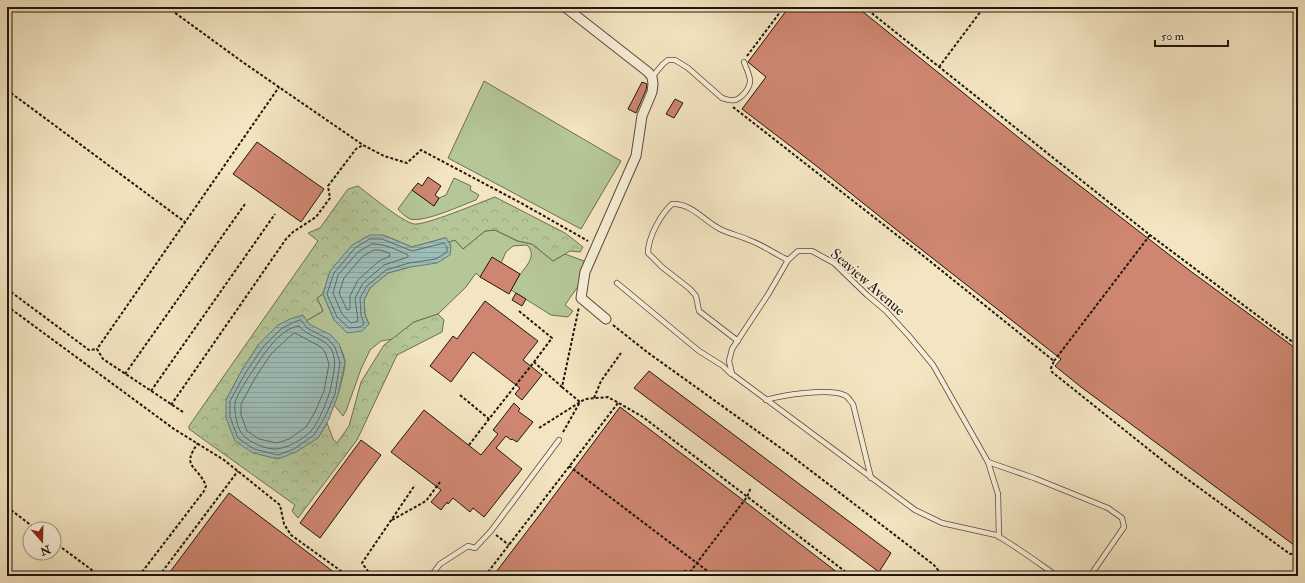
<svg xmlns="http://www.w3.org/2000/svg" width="1305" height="583" viewBox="0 0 1305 583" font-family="'IM FELL Double Pica',serif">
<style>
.green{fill:#b5c697;stroke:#6c6e52}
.forest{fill:url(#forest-crowns);stroke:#6c6e52}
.water{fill:url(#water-rules);stroke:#6c7a75}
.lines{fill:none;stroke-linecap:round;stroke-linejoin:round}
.shore{stroke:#606a64;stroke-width:1}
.building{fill:#ce8670;stroke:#23150e}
.lane-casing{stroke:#57493b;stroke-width:6}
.street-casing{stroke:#57493b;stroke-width:11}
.path{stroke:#23150e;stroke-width:2;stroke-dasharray:3 2;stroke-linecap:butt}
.lane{stroke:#f7eed7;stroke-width:4.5}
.street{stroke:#f7eed7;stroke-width:9}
.labels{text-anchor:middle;stroke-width:3.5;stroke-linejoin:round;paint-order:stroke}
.street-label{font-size:15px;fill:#23150e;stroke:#f7eed7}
</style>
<defs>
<pattern id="forest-crowns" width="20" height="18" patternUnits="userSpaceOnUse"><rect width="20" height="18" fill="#b5c697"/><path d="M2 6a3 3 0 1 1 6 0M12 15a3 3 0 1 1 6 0" fill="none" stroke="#9ba981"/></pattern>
<pattern id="water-rules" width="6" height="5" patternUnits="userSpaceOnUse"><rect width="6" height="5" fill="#9dbeb9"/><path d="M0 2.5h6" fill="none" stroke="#87a29e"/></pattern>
</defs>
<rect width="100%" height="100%" fill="#f3e5c1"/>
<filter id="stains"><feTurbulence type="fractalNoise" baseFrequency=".005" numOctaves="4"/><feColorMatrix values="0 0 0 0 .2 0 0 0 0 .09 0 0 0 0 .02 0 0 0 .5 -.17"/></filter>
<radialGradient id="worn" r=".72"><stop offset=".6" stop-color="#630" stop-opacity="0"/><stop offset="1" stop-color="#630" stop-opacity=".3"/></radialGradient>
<!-- green -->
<g class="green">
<polygon points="484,81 621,161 581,229 448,158"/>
<path d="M454,178L471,186L470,190L479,195L476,200C462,205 424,223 410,219C406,217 401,213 398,209L412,190L434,206L439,198L446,195Z"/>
<path d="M495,230L517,241L532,244L553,261L565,254L584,261L581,282L565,305L573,311L568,317L551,315L511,290C514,285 516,280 519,276C525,267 538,256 527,245L513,246L506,252L501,263L480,277L476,273L466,287L438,314L414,322L393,339L381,341L370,350L361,369L346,411L343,416L334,405C338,396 345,371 345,362C344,353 338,341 330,335C323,330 312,329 306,321L323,311L317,298L323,294L334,320L369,324L365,315L364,300L370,288L388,273L410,267L451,246L449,242L455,240L463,249L485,231Z"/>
</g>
<!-- forest -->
<path class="forest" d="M358,186C370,195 401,221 414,224C424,226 481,202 495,197L565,233L583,247L580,252L570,251L553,261L532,244L518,241L495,230L485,231L463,249L455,240L449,242L445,238L412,247L383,235L330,271L323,294L317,298L323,311L306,321L302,315L259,344L242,370L226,400L318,438L327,423L333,439L337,443L349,426L361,382L384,345L414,322L438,314L444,320L442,332L397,355L357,440L298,518L292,511L295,505L189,429V426L318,241L308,233L320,228L348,189Z"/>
<!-- water -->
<g class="water">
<path d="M370,235H383L412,247L445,238C452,244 451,248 450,255L437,263L410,267L388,273L370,288L364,300L365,315L369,324L362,331L347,333L334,320L323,294L330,271L352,245Z"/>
<polygon points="303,315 309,324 331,335 339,344 345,362 338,395 329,419 318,438 296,452 278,459 253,453 235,441 226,418 226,400 242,370 259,344 278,325 290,319"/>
</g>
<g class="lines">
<!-- shore -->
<g class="shore">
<polygon points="370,239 382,239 412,251 444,243 447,247 447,252 436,259 409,263 386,270 367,286 360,298 361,315 364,324 360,327 349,328 337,317 327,294 334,273 355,248"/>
<path d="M372,244C385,244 396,249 408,255V257L384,265L363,283L355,298L358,321L351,323L342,314L333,293L338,275L358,252Z"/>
<polygon points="374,250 380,250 389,253 390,256 379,261 358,280 350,296 350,309 347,310 339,293 344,278 362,257"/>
<polygon points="301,320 307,328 328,339 335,347 340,363 335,394 325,417 314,435 294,449 278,455 254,449 238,438 230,417 230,401 246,372 263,347 281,329 292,323"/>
<path d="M299,326C307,337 324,337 331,349C338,361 333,374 331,387C328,399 319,422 311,431C306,437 295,443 288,446C284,447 280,449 276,449C266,449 250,443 243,435C237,429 234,412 235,403C236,396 249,376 254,369C263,355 280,328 299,326Z"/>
<polygon points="295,333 321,347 325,352 329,364 324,391 315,412 306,427 289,439 277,443 259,439 247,431 241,415 241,404 255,378 271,354 288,338"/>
</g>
</g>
<!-- building -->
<g class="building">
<polygon points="789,7 857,7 1044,158 1189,270 1298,350 1298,548 1081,387 1055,366 1061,359 908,239 814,164 742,109 766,77 748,62"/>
<polygon points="642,82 647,84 646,90 636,113 628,109"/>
<polygon points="675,99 683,103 674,118 666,114"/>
<polygon points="257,142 324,189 301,222 233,174"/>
<polygon points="428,177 441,186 435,195 439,198 434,206 412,190 418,183 422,186"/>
<polygon points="492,257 520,274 509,294 480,277"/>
<polygon points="516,293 526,299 522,306 512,300"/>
<polygon points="485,301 538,341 523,360 542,375 522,400 515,394 520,388 473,352 451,382 430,366 453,336 457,339"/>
<polygon points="649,371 891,553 879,572 634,388"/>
<polygon points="514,403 520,409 518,411 533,422 517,442 512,439 511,440 506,436 496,448 522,469 484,517 473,508 470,512 453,498 448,504 447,502 441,510 431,502 441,490 391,452 424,410 481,455 498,434 493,430"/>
<polygon points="620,407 739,497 842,576 693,576 685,570 679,576 493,576 541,513"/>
<polygon points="361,440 381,455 320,538 300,523"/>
<polygon points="229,493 339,576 167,576"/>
</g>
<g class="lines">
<!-- lane casing -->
<g class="lane-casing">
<g id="lane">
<path d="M652,77L663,64L668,60H675L688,68L722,98C726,99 730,101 735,100C742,98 750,88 750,81C750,75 746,68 744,62"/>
<polyline points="617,283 699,351 723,366 731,374"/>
<path d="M738,341L699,311L696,296L690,289L662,267L648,253C648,237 661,214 672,204C692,203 704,221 720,229C730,234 740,236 749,240C763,245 775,254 788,260"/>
<path d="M766,400C782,395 829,388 844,395C848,396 850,401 853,404L871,478"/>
<polyline points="988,462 1034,478 1108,508 1122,518 1124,527 1090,576"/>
<path d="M999,537L998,494L988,462L933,365L909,336L886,311L867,295L834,263L812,251H798L788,260L769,293L732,349L729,361L732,374L915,510L942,523L996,535C1017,547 1037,562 1057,576"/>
<polyline points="431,576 440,564 468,546 475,548 491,531 559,440"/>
</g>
</g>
<!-- street casing -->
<g class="street-casing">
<polyline id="street" points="565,7 648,72 652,77 653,84 652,92 642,116 636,156 585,272 581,298 606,319"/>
</g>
<!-- path -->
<g class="path">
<polyline points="167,7 244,63 363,145 384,156 407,163 421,150 521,203 588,241"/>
<polyline points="864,7 1150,235 1298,346"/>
<polyline points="747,56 784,7"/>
<polyline points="939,67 984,7"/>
<polyline points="7,90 185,222"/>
<polyline points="733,107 921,254 1054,361 1051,368 1052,372 1172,468 1290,554 1298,553"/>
<polyline points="7,289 89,350 97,349"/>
<polyline points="7,306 174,429 224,460 280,505 284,524 291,535 348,576"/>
<polyline points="519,311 552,338 534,362"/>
<polyline points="613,325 647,352 789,454 934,565 938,570 940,576"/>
<polyline points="1054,361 1150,235"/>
<polyline points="125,374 245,204"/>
<polyline points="562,387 580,402 562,434"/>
<polyline points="151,391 275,214"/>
<polyline points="460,395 489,419 534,362 562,387 579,307"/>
<polyline points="594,398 601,381 621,353"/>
<polyline points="171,405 286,239 293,232 316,217 330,198 328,186 356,149 363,145"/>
<polyline points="183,412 103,359 97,349 279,87"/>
<polyline points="539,428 585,399 608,397 643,417 851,576"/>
<polyline points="469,445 489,419"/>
<polyline points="569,466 714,576"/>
<polyline points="7,507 36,529"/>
<polyline points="392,520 426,501 440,482"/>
<polyline points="496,535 509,545"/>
<polyline points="54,542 100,576"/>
<path d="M139,576L204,491L206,486C198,465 180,468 198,443"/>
<polyline points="159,576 238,471"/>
<polyline points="369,576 370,574 362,563 415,485"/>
<polyline points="485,576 618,403"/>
<polyline points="687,576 747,497 751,487"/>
</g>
<!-- lane -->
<use href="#lane" class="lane"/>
<!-- street -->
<use href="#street" class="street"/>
</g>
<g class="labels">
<!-- street labels -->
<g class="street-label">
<text transform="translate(868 282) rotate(41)" y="5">Seaview Avenue</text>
</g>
</g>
<!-- margin -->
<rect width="1305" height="583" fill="none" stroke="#f3e5c1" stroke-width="24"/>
<rect x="8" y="8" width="1289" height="567" fill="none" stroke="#23150e" stroke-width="2"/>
<rect x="12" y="12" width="1281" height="559" fill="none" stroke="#23150e"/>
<!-- north arrow -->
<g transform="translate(42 541) rotate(160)"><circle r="19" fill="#f7eed7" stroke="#a29787"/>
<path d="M0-3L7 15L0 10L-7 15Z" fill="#8f2418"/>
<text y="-6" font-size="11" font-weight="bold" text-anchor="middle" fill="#23150e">N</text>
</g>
<!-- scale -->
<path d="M1155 40v6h73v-6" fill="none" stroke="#23150e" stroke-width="2"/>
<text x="1161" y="40" font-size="12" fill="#23150e" stroke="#f7eed7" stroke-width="3" paint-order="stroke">50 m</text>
<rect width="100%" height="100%" filter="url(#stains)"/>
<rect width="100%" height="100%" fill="url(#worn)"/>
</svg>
